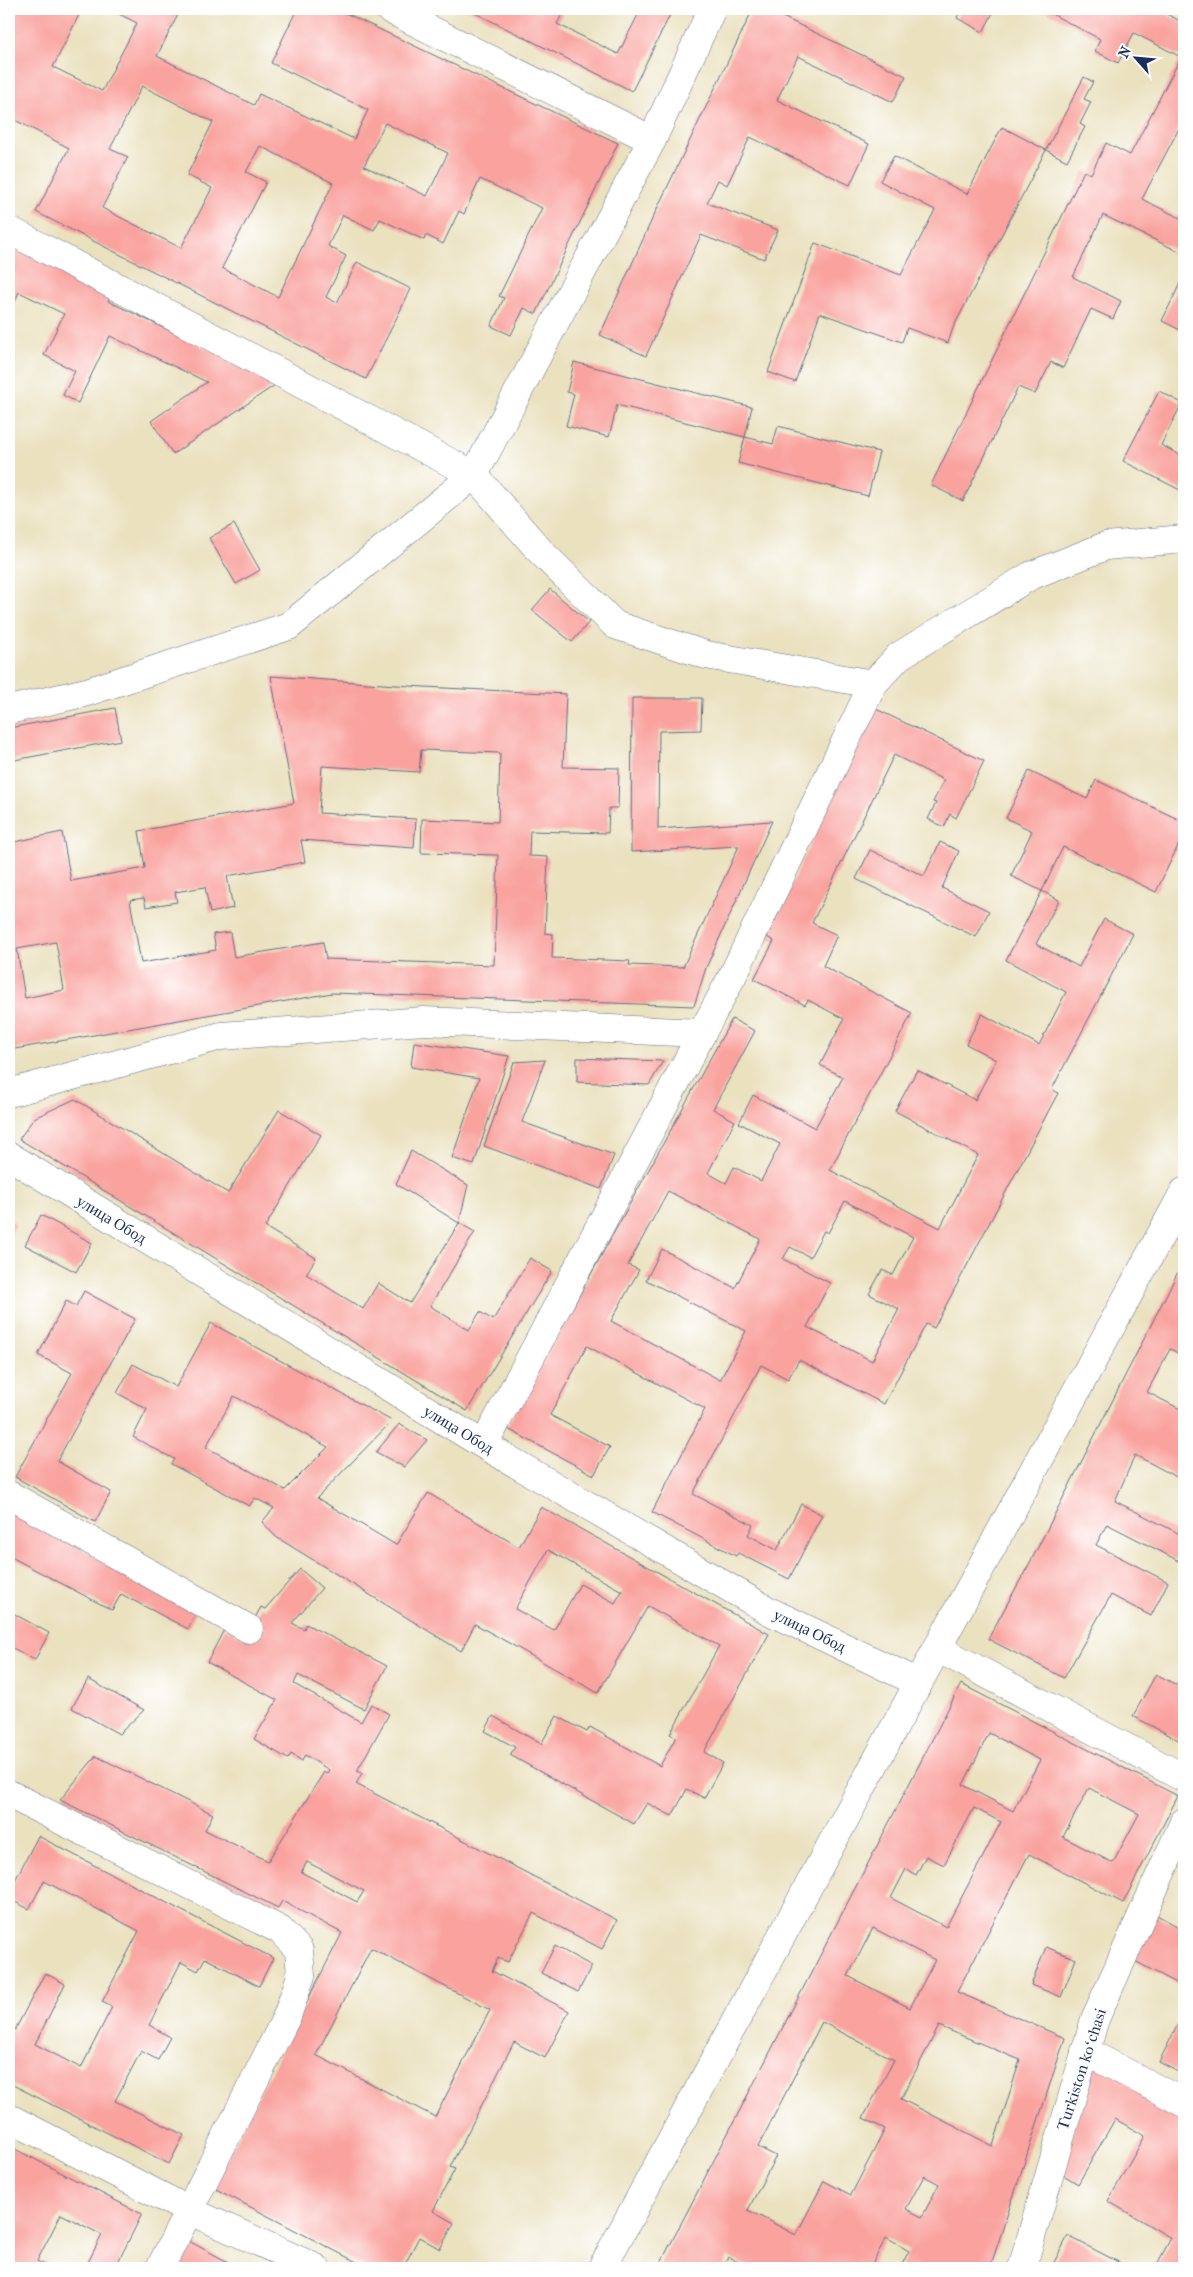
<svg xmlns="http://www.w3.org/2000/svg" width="1193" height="2277" viewBox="0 0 1193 2277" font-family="'IM FELL French Canon',serif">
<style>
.building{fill:#f9a29e;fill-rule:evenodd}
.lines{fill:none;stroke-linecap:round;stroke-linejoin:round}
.minor-casing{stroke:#636d80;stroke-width:29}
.minor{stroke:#fff;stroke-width:28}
.labels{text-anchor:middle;stroke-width:5;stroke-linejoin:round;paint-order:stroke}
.street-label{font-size:16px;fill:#1b2f5e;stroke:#fff}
</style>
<rect width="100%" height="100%" fill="#fff"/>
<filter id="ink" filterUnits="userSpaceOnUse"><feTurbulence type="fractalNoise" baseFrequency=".02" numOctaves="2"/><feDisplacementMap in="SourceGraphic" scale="10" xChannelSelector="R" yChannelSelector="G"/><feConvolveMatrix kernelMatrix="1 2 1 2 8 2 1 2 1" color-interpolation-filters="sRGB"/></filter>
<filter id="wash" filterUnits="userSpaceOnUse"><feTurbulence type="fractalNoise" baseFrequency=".0096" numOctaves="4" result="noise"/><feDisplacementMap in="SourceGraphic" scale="20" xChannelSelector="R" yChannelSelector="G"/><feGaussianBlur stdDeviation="1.12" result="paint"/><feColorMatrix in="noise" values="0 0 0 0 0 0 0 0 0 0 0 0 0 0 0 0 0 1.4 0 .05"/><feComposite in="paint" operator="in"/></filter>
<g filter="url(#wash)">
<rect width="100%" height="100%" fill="#eae1bf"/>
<g id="blocks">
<!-- building -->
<g class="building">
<path d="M9,9H82L53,67L102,91L137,23L109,9H181L157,56L254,105L259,94L354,139L368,110L271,63L297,9H337L618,143L536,314L524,308L511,335L491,326L504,298L499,296L542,208L480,179L464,214L459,211L443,244L426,235L424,240L380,219L374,230L343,215L328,246L346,256L326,297L337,303L357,262L411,289L366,379L36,212L69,148L9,117ZM142,86L213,122L187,175L212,188L181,248L102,208L128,157L110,149ZM385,123L448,153L427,196L364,166ZM260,146L333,183L278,297L222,268L266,182L246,172Z"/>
<polygon points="467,9 565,9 557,24 618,54 641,9 673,9 632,91"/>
<polygon points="753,9 766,9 906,76 893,102 798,56 777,100 869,144 850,185 750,137 727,185 718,180 707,203 778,230 764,259 701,235 646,356 600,335 653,217"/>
<polygon points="961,9 995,9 983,32 957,18"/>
<polygon points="1042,9 1157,9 1184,23 1184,119 1142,199 1184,220 1184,254 1103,215 1073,277 1121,301 1113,319 1091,309 1063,368 1051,362 1035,394 1018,387 963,501 931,485 1084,171 1091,174 1106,143 1130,155 1181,57 1134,33 1118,63 1095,51 1100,39"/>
<polygon points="1084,77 1093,82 1084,99 1091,102 1080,124 1085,127 1067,161 1046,150 953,328 948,343 907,328 902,342 820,313 795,382 768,372 815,243 901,275 935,210 880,181 894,156 967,194 1002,127 1046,150"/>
<polygon points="9,245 111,295 108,301 278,383 173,454 151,421 207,382 110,336 78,403 63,395 75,371 44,355 64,314 19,292 9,315"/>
<polygon points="1184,275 1184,332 1162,321"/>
<polygon points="574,362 752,407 745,437 617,405 609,437 566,426 574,394 567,392"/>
<polygon points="1159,391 1182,403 1161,445 1184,457 1184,492 1123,461"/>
<polygon points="778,426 879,452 868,496 738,463 745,437 773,444"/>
<polygon points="234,524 260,570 236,584 209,538"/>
<polygon points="550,589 589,622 572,642 532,610"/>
<path d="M271,676L424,687L566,694L563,767L619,768L618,808H609L608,833L530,831L529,856L548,857L545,933L553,934L552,958L630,961L629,965L683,967L739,846L631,852L632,698H702L701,730L659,731L658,829L772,821L706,968L694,1006L332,993L9,1050V820L14,842L62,832L71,881L145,868L139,831L294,803ZM421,750L500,753L498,822L422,819L421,853L498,855L494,965L326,959L323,942L234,957L230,932L213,934L216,950L141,963L130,900L144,898L146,907L177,902L175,892L205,887L210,913L233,908L227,876L305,862L301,840L414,848L416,819L319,813L322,766L419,772ZM56,942L64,990L25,998L17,949Z"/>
<polygon points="115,708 121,740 9,761 9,728"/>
<path d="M874,708L984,761L956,818L950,814L944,827L928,819L936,803L933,802L944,780L894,755L812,923L837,935L823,966L912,1013L830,1170L940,1228L978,1155L895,1111L917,1070L975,1100L996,1060L966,1044L982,1014L1039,1045L1066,992L1006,960L1042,891L1059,900L1036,944L1079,967L1104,919L1133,934L1052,1089L1058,1093L934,1328L926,1324L884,1404L799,1360L788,1379L761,1365L693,1494L753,1525L748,1535L777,1550L801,1504L822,1515L789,1579L738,1553L736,1556L652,1512L705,1409L587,1346L550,1415L610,1447L594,1475L506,1428L732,1019L755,1031L713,1109L735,1121L708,1173L726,1183L734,1167L761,1181L780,1144L739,1123L753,1095L815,1128L843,1077L820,1065L844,1019L808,1000L805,1005L754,979L774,941L767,937ZM668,1191L760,1239L735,1288L662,1249L646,1280L746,1331L720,1380L611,1321L639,1270L628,1265ZM845,1201L913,1237L893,1275L882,1270L869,1294L899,1309L872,1361L807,1327L830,1283L783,1259L790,1247L810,1257L824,1231L828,1233Z"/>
<polygon points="1029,771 1087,799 1096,780 1184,822 1184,833 1156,892 1063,847 1042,891 1011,876 1032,831 1006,818"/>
<polygon points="940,842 959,851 942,888 989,911 976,937 856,879 870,850 924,876"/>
<polygon points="414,1042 509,1056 474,1165 452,1158 479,1078 411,1067"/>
<polygon points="577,1058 663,1061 649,1085 577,1082"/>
<polygon points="545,1060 522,1122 614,1155 601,1189 484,1146 514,1062"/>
<polygon points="75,1099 228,1193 279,1110 321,1135 265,1227 316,1258 306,1274 363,1309 378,1283 410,1303 459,1223 475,1232 430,1306 469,1330 480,1312 493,1320 530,1258 552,1271 467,1411 19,1139 34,1118"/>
<polygon points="411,1151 468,1185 459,1223 396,1184"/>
<polygon points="41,1215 92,1243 76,1272 25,1245"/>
<polygon points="9,1220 16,1224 9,1238"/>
<polygon points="1184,1260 1184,1356 1170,1349 1147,1392 1184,1411 1184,1481 1135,1455 1115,1501 1184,1536 1184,1551 1179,1561 1107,1524 1096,1545 1168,1582 1151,1616 1111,1595 1064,1678 988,1639 1034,1555"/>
<polygon points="84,1291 135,1319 57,1461 111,1492 95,1522 15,1477 72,1373 38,1355 66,1301 76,1306"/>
<path d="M211,1323L392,1421L317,1498L396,1545L428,1493L519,1547L541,1507L769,1634L704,1752L723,1763L704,1798L687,1789L672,1816L647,1803L634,1824L510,1755L515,1747L485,1731L493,1716L541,1744L557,1716L587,1732L590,1727L660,1766L676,1737L670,1734L719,1646L648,1606L598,1693L475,1624L461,1651L276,1537L262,1522L274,1508L255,1498L249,1506L171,1464L174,1459L133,1437L147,1409L117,1393L133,1364L176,1387ZM234,1396L328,1447L285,1490L206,1447ZM548,1550L622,1591L615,1603L580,1584L554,1630L515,1609Z"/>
<polygon points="399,1424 427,1440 404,1467 376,1452"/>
<polygon points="9,1508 196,1613 188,1629 121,1594 112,1610 9,1556"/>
<path d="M300,1569L322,1588L292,1623L304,1629L306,1624L387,1666L364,1709L298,1675L294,1684L361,1722L371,1704L389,1714L357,1771L362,1773L356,1784L617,1920L602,1949L533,1913L508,1962L498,1958L492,1971L569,2011L545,2058L514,2042L450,2167L455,2169L433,2211L454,2223L440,2249L419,2237L403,2268H368L212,2187L342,1933L282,1901L278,1908L60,1800L96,1756L213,1814L205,1830L268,1861L324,1772L327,1773L329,1770L305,1755L302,1761L291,1754L288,1759L254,1739L277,1700L207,1662L225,1628L244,1638L261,1607L265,1609ZM307,1862L364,1891L357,1902L301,1872ZM371,1948L490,2010L435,2117L316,2055Z"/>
<polygon points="9,1611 49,1633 35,1660 9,1646"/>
<polygon points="1156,1674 1184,1689 1184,1743 1133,1716"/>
<polygon points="88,1679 144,1710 119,1734 72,1708"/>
<path d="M961,1684L1178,1796L1123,1903L1029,1854L957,1992L1065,2038L990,2268H900L909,2251L886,2238L870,2268H750L728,2257L723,2268H658ZM989,1733L1040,1760L1013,1811L963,1785ZM1089,1788L1139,1814L1113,1863L1063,1837ZM974,1808L1001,1822L946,1927L891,1898L906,1869L916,1875L926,1856L944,1865ZM873,1928L935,1960L910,2008L848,1976ZM822,2022L894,2060L863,2118L885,2129L851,2195L824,2181L796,2235L748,2210L776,2156L758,2147ZM939,2026L1020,2060L993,2146L901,2099ZM924,2176L939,2184L922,2217L906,2209Z"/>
<polygon points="38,1836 273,1958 259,1986 205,1958 198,1971 181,1962 149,2025 170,2037 158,2060 141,2051 115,2101 184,2135 169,2164 9,2083 9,2027 15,2030 45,1973 65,1984 35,2044 81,2068 112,2007 102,2002 139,1931 44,1881 29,1909 9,1899 9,1892"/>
<polygon points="1153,1913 1184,1930 1184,1987 1129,1958"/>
<polygon points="555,1946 592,1966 578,1992 541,1973"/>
<polygon points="1046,1947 1076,1959 1061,1997 1031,1985"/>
<polygon points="1184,2012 1184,2075 1159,2062"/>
<polygon points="1095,2061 1184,2113 1184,2268 1155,2268 1171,2238 1108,2201 1145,2136 1115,2119 1078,2184 1060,2173"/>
<polygon points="9,2146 142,2214 115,2268 85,2268 102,2235 61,2214 37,2261 51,2268 9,2268"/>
<polygon points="1068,2236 1130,2268 1051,2268"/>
<polygon points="181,2237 230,2263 228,2268 165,2268"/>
</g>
</g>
</g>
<g filter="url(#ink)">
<use href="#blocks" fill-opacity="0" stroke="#636d80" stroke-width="1"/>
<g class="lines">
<!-- minor casing -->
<g class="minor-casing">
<g id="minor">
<polyline points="389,9 652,140"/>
<polyline points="9,230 474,475 540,551 615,625 706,655 873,684"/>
<polyline points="9,710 87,692 289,626 474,475 652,140 712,9"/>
<polyline points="9,1093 221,1036 424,1021 702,1033 734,973 873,684 899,656 1030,576 1106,546 1184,539"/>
<polyline points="9,1156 484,1445 769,1611 919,1683"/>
<polyline points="484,1445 702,1033"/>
<polyline points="9,1495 249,1629"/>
<polyline points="937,1648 1184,1778"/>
<polyline points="9,1794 280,1930 299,1950 301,1976 287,2016 160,2268"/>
<polyline points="1085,2051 1184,2103"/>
<polyline points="9,2118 190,2211 316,2268"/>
<polyline points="602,2268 1184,1192"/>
<polyline points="1022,2268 1095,2019 1184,1822"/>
</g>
</g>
<!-- minor -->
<use href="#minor" class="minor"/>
</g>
</g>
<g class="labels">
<!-- street labels -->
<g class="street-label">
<text transform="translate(112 1219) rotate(31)" y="6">улица Обод</text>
<text transform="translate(459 1429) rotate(31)" y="6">улица Обод</text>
<text transform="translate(810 1630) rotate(26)" y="6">улица Обод</text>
<text transform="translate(1081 2069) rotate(-72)" y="6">Turkiston koʻchasi</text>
</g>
</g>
<!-- margin -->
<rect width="1193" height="2277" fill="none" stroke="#fff" stroke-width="30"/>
<!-- north arrow -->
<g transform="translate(1136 58) rotate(297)" stroke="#ffffff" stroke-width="4" paint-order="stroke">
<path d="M0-4L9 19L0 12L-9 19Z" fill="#1b2f5e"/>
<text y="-8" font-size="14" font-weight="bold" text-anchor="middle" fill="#1b2f5e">N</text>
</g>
</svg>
